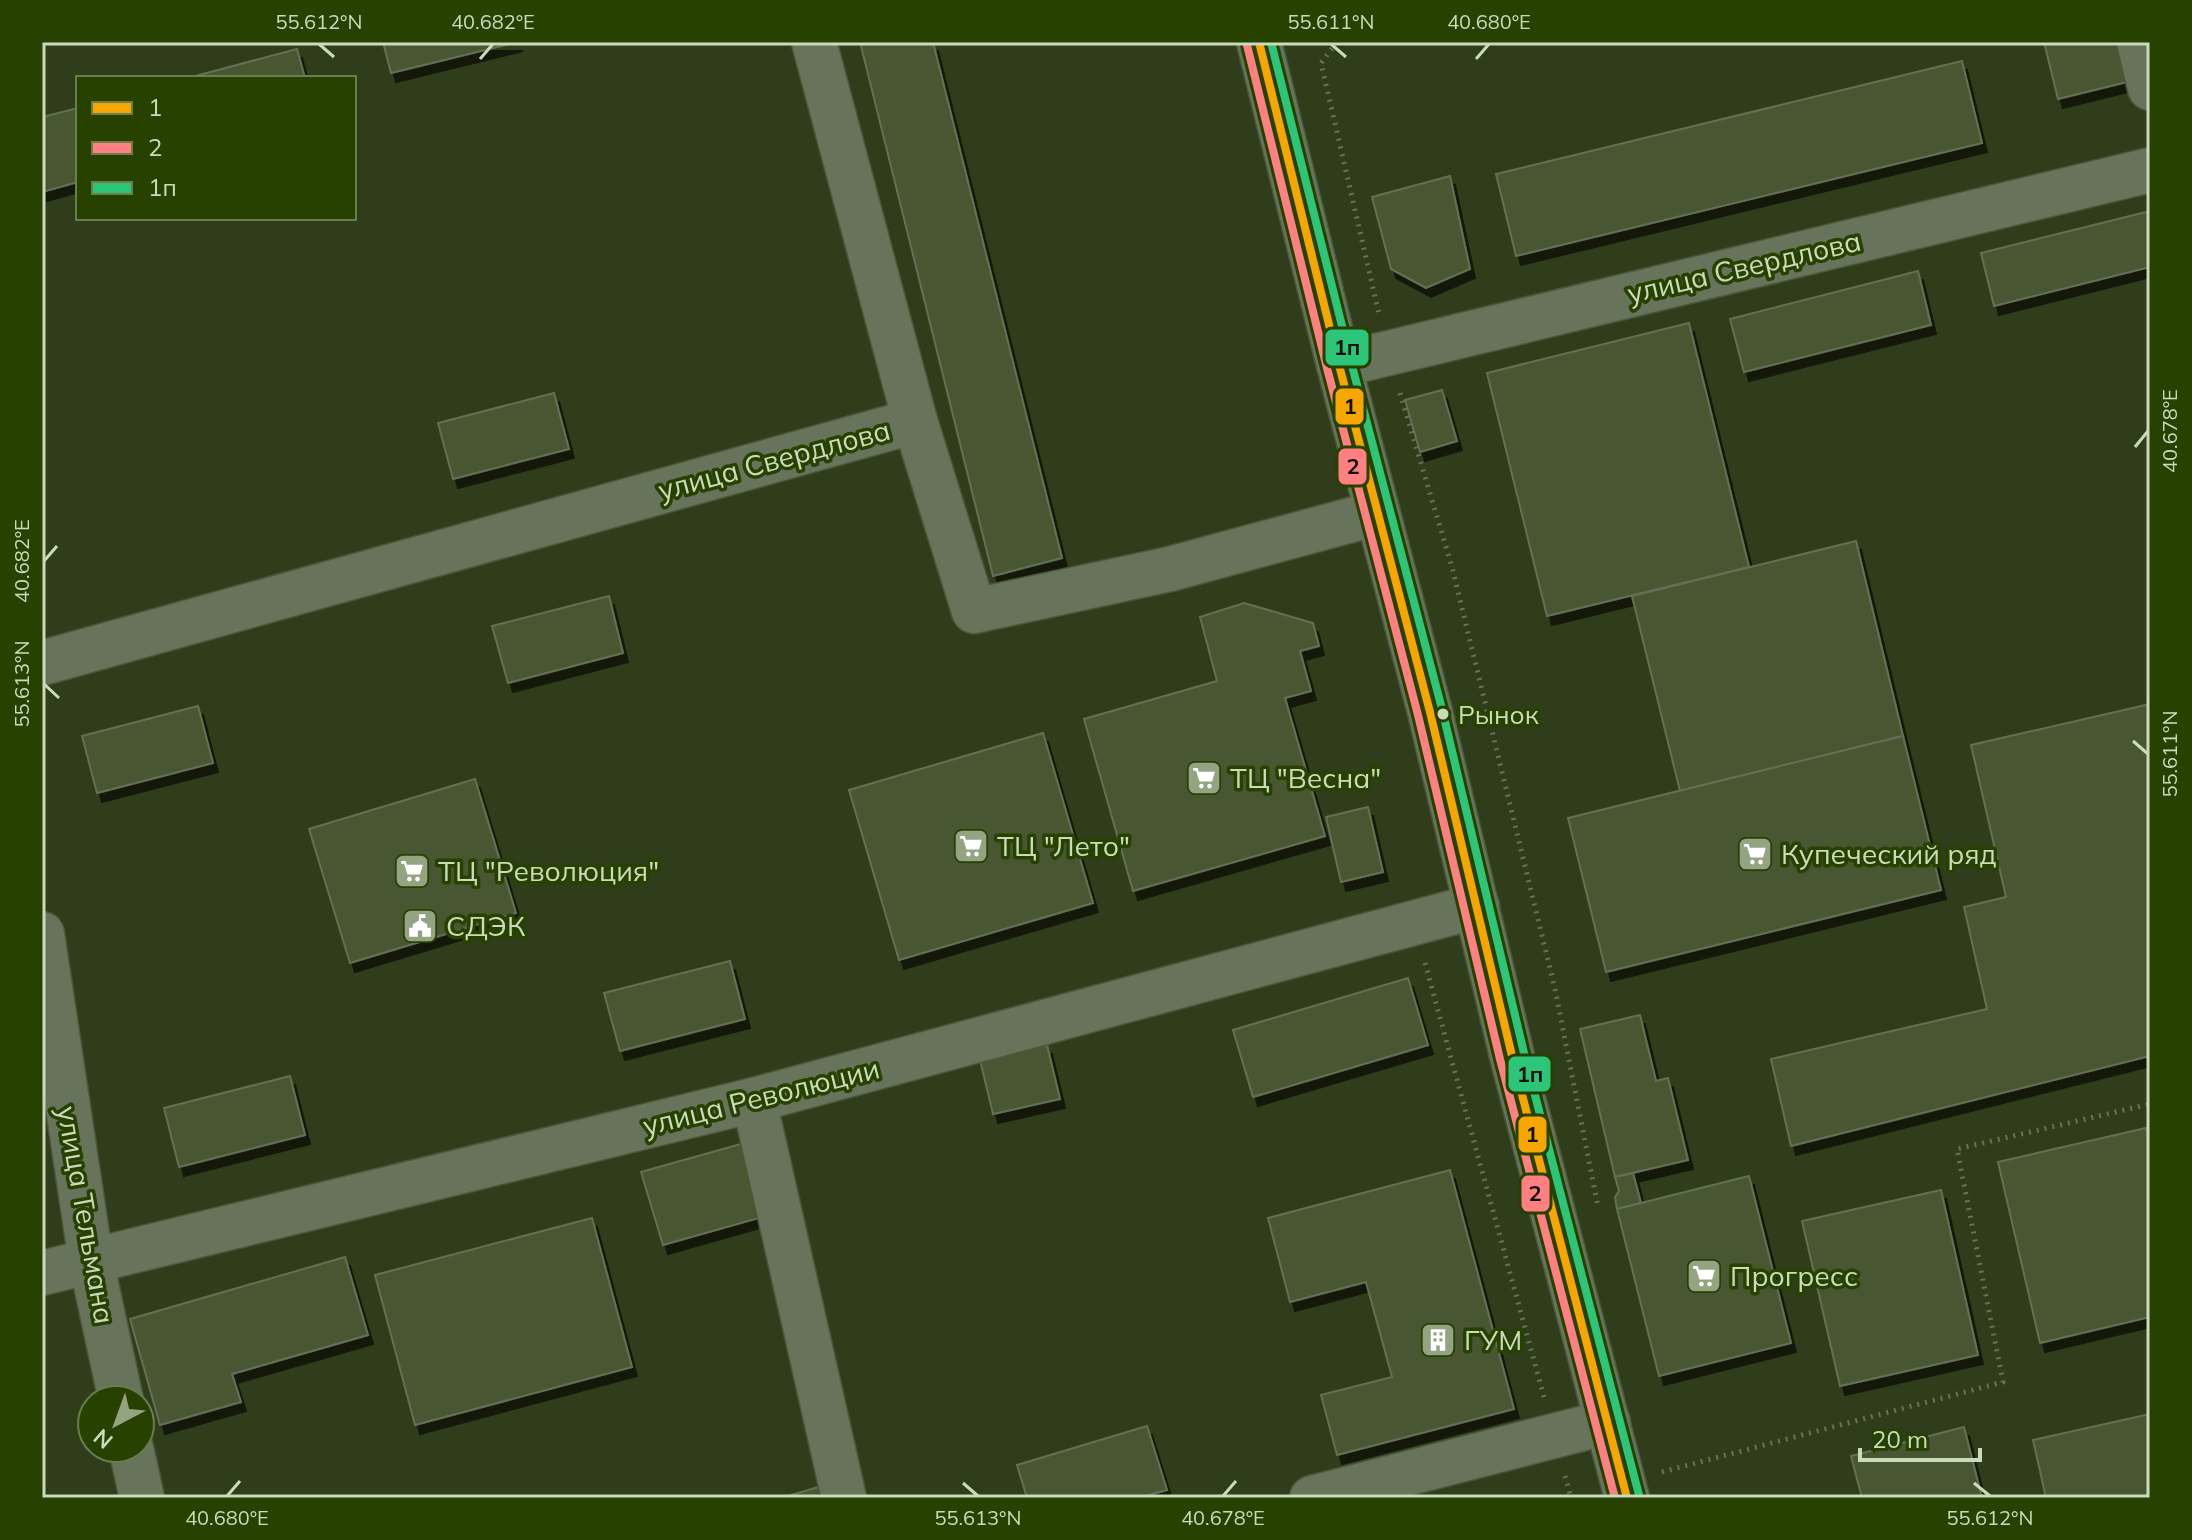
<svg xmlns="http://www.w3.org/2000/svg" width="2192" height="1540" viewBox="0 0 2192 1540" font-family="Mulish,sans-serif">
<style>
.building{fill:#485732;stroke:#647054;stroke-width:2;filter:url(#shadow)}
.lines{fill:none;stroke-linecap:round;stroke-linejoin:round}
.minor-casing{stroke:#4b573c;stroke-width:47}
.path{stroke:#67725b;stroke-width:5;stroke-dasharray:2 6;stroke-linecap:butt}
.minor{stroke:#68735b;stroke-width:44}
.bus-1-casing{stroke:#274100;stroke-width:14}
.bus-2-casing{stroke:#274100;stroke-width:14}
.bus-3-casing{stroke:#274100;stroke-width:14}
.bus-1{stroke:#f7a600;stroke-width:8}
.bus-2{stroke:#ff8080;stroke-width:8}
.bus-3{stroke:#2dc577;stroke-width:8}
.ticks{fill:none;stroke:#cadbbb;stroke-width:3}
.bus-dot{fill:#cadbbb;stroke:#274100;stroke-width:3}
.labels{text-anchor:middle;stroke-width:7;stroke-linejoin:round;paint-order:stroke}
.bus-label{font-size:26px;fill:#cadbbb;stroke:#274100;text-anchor:start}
.street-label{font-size:28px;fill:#cadbbb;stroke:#274100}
.poi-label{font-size:28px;fill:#cadbbb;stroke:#274100;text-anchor:start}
.line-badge{stroke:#274100;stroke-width:3}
.pale-badge-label{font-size:22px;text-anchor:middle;font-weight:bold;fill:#111}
.neatline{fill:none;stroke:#cadbbb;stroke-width:3}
.ticks-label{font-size:20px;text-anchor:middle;fill:#cadbbb}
</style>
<defs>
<filter id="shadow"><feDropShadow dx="5" dy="9" stdDeviation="0" flood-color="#0009"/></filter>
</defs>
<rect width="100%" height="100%" fill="#2f3d1a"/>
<!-- building -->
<g class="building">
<polygon points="383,42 518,42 391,73"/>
<polygon points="860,42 933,42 1062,558 993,576"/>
<polygon points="2044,42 2118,42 2127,82 2058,99"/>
<polygon points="297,49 305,78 188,78"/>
<polygon points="1962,61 1982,143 1516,256 1496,174"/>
<polygon points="78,108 78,182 42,192 42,117"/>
<polygon points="1450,176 1470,269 1426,288 1391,269 1372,197"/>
<polygon points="2150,211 2150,267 1994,306 1981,253"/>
<polygon points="1918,271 1931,325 1744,372 1730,319"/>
<polygon points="1689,323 1749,567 1547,616 1487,373"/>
<polygon points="1442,390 1457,441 1420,452 1405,400"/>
<polygon points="554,393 569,449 453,479 438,423"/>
<polygon points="1856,541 1903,736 1680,791 1632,596"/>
<polygon points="609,596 623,653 508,683 492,626"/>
<polygon points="1244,603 1313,623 1319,646 1300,651 1311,691 1285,698 1325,836 1133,891 1084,719 1217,681 1200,617"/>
<polygon points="2150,704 2150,1056 1791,1146 1771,1059 1987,1009 1964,907 2006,897 1971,745"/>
<polygon points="198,706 213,763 97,793 82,736"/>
<polygon points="1043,733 1093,903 899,960 849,790"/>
<polygon points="1903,736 1941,890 1606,972 1568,818"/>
<polygon points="475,779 516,913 350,963 309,829"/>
<polygon points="1368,807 1383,872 1341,882 1326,817"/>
<polygon points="730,961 745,1019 620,1051 604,993"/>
<polygon points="1408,978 1428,1045 1253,1097 1233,1030"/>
<polygon points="1640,1015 1656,1081 1668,1078 1688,1160 1615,1177 1580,1029"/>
<polygon points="1047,1045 1060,1099 993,1114 980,1060"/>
<polygon points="290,1076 305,1135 179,1167 164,1108"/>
<polygon points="2146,1128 2150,1146 2150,1317 2040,1343 1998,1162"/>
<polygon points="748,1142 769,1215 663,1245 641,1172"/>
<polygon points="1450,1170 1514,1409 1337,1455 1321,1395 1392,1377 1366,1282 1290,1302 1268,1218"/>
<polygon points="1633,1173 1641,1203 1617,1209 1615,1197 1619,1191 1615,1177"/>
<polygon points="1749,1176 1791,1343 1659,1376 1617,1209"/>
<polygon points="1941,1190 1978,1355 1840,1386 1802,1221"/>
<polygon points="592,1218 632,1367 415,1425 375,1275"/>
<polygon points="345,1257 368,1335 232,1374 241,1402 160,1425 130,1319"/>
<polygon points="2150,1414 2150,1498 2046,1498 2033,1440"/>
<polygon points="1147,1426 1167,1490 1138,1498 1027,1498 1017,1465"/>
<polygon points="1964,1427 1982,1498 1862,1498 1851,1456"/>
<polygon points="822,1486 826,1498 781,1498"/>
</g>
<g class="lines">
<!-- minor casing -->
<g class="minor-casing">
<g id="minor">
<polyline points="814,42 915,421"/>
<polyline points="1259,42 1339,365 1430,712 1512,1056 1627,1498"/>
<polyline points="2139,42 2150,88"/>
<polyline points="1339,365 2150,170"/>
<polyline points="42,663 915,421 974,611 1170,569 1377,513"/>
<polyline points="42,934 91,1261 121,1400"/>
<polyline points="754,1100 844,1498"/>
<polyline points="42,1273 754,1100 1477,906"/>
<polyline points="131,1448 142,1498"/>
<polyline points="1312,1498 1608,1422"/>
</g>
</g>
<!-- path -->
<g class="path">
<polyline points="1337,42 1321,63 1379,314"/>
<polyline points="1400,393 1452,567 1555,989 1598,1207"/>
<polyline points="1425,963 1544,1397"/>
<polyline points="1662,1472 2003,1382 1957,1149 2150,1104"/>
<polyline points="1565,1476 1571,1498"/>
</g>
<!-- minor -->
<use href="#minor" class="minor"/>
<!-- bus-1 casing -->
<g class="bus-1-casing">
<polyline id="bus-1" points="1259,42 1339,365 1430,712 1512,1056 1627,1498"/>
</g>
<!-- bus-2 casing -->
<g class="bus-2-casing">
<polyline id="bus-2" points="1247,45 1327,368 1418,715 1500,1059 1615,1498"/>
</g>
<!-- bus-3 casing -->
<g class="bus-3-casing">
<polyline id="bus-3" points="1271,42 1351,362 1442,709 1524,1053 1639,1495"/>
</g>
<!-- bus-1 -->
<use href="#bus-1" class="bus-1"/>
<!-- bus-2 -->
<use href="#bus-2" class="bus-2"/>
<!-- bus-3 -->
<use href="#bus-3" class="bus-3"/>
</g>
<!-- ticks -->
<path class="ticks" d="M319,44L334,57M1331,44L1346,57M480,59L493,44M1476,59L1489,44M2135,447L2148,431M44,561L57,546M44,684L59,698M2133,741L2148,754M963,1483L978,1496M1974,1483L1990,1496M227,1496L240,1481M1223,1496L1236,1481"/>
<!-- icons -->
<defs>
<g id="supermarket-square" transform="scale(1.8)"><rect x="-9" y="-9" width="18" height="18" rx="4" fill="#94a483" stroke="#274100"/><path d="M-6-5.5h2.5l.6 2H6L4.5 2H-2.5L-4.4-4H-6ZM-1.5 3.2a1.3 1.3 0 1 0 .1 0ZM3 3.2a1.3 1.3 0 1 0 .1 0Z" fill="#fff"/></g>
<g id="civic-square" transform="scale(1.8)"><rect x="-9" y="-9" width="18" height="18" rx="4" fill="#94a483" stroke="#274100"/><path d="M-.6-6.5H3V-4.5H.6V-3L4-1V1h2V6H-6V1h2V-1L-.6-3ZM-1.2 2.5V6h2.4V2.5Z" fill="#fff"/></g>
<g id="building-square" transform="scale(1.8)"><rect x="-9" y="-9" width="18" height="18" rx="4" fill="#94a483" stroke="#274100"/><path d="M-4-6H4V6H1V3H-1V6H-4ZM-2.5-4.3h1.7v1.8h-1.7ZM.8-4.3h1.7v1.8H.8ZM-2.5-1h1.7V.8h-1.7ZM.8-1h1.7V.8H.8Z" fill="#fff"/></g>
</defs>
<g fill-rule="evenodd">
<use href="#supermarket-square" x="1204" y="778"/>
<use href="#supermarket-square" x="971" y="846"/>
<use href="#supermarket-square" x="1755" y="854"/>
<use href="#supermarket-square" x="412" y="871"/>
<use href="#civic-square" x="420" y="926"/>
<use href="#supermarket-square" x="1704" y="1276"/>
<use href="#building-square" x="1438" y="1340"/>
</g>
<!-- markers -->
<circle class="bus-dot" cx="1443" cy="714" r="7"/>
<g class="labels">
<!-- bus labels -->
<g class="bus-label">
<text x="1458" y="724">Рынок</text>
</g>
<!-- street labels -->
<g class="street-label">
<text transform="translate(1744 267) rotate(-13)" y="10">улица Свердлова</text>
<text transform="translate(774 460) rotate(-15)" y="10">улица Свердлова</text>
<text transform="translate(761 1097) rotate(-14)" y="10">улица Революции</text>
<text transform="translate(86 1215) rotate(80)" y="10">улица Тельмана</text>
</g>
<!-- poi labels -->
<g class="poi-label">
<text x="1230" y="788">ТЦ "Весна"</text>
<text x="997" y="856">ТЦ "Лето"</text>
<text x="1781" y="864">Купеческий ряд</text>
<text x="438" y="881">ТЦ "Революция"</text>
<text x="446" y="936">СДЭК</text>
<text x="1730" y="1286">Прогресс</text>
<text x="1464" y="1350">ГУМ</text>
</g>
</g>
<g class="line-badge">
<rect x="1324" y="328" width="46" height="39" rx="8" fill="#2dc577"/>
<rect x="1334" y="387" width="31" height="39" rx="8" fill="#f7a600"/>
<rect x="1337" y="447" width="31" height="39" rx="8" fill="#ff8080"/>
<rect x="1507" y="1055" width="45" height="38" rx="8" fill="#2dc577"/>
<rect x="1517" y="1115" width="31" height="39" rx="8" fill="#f7a600"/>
<rect x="1520" y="1174" width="31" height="39" rx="8" fill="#ff8080"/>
</g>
<g class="pale-badge-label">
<text x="1347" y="355">1п</text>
<text x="1350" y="414">1</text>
<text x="1353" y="474">2</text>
<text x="1530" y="1082">1п</text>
<text x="1532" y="1142">1</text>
<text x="1535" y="1201">2</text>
</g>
<!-- border -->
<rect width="2192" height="1540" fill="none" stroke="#274100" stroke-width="88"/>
<!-- legend -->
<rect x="76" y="76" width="280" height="144" fill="#274100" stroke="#687f4b" stroke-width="2"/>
<rect x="92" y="102" width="40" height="12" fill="#f7a600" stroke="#687f4b" stroke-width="2"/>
<text x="148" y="116" font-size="24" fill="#cadbbb">1</text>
<rect x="92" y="142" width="40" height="12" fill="#ff8080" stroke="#687f4b" stroke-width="2"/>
<text x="148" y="156" font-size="24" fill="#cadbbb">2</text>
<rect x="92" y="182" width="40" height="12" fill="#2dc577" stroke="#687f4b" stroke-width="2"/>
<text x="148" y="196" font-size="24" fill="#cadbbb">1п</text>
<!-- north arrow -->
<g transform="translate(116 1424) rotate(221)"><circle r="38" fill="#274100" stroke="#687f4b" stroke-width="2"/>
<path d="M0-6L14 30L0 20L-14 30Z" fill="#94a483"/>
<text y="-12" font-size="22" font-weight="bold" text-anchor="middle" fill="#cadbbb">N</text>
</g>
<!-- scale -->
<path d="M1860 1448v12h120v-12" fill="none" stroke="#cadbbb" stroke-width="4"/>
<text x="1872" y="1448" font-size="24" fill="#cadbbb" stroke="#274100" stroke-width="6" paint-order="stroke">20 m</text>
<rect x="44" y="44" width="2104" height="1452" class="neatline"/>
<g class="ticks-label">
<text x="319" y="29">55.612°N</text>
<text x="493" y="29">40.682°E</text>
<text x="1331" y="29">55.611°N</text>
<text x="1489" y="29">40.680°E</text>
<text transform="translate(2170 431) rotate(-90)" y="7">40.678°E</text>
<text transform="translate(22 561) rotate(-90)" y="7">40.682°E</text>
<text transform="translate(22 684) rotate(-90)" y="7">55.613°N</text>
<text transform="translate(2170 754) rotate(-90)" y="7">55.611°N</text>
<text x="227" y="1525">40.680°E</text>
<text x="978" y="1525">55.613°N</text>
<text x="1223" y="1525">40.678°E</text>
<text x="1990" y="1525">55.612°N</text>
</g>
</svg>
